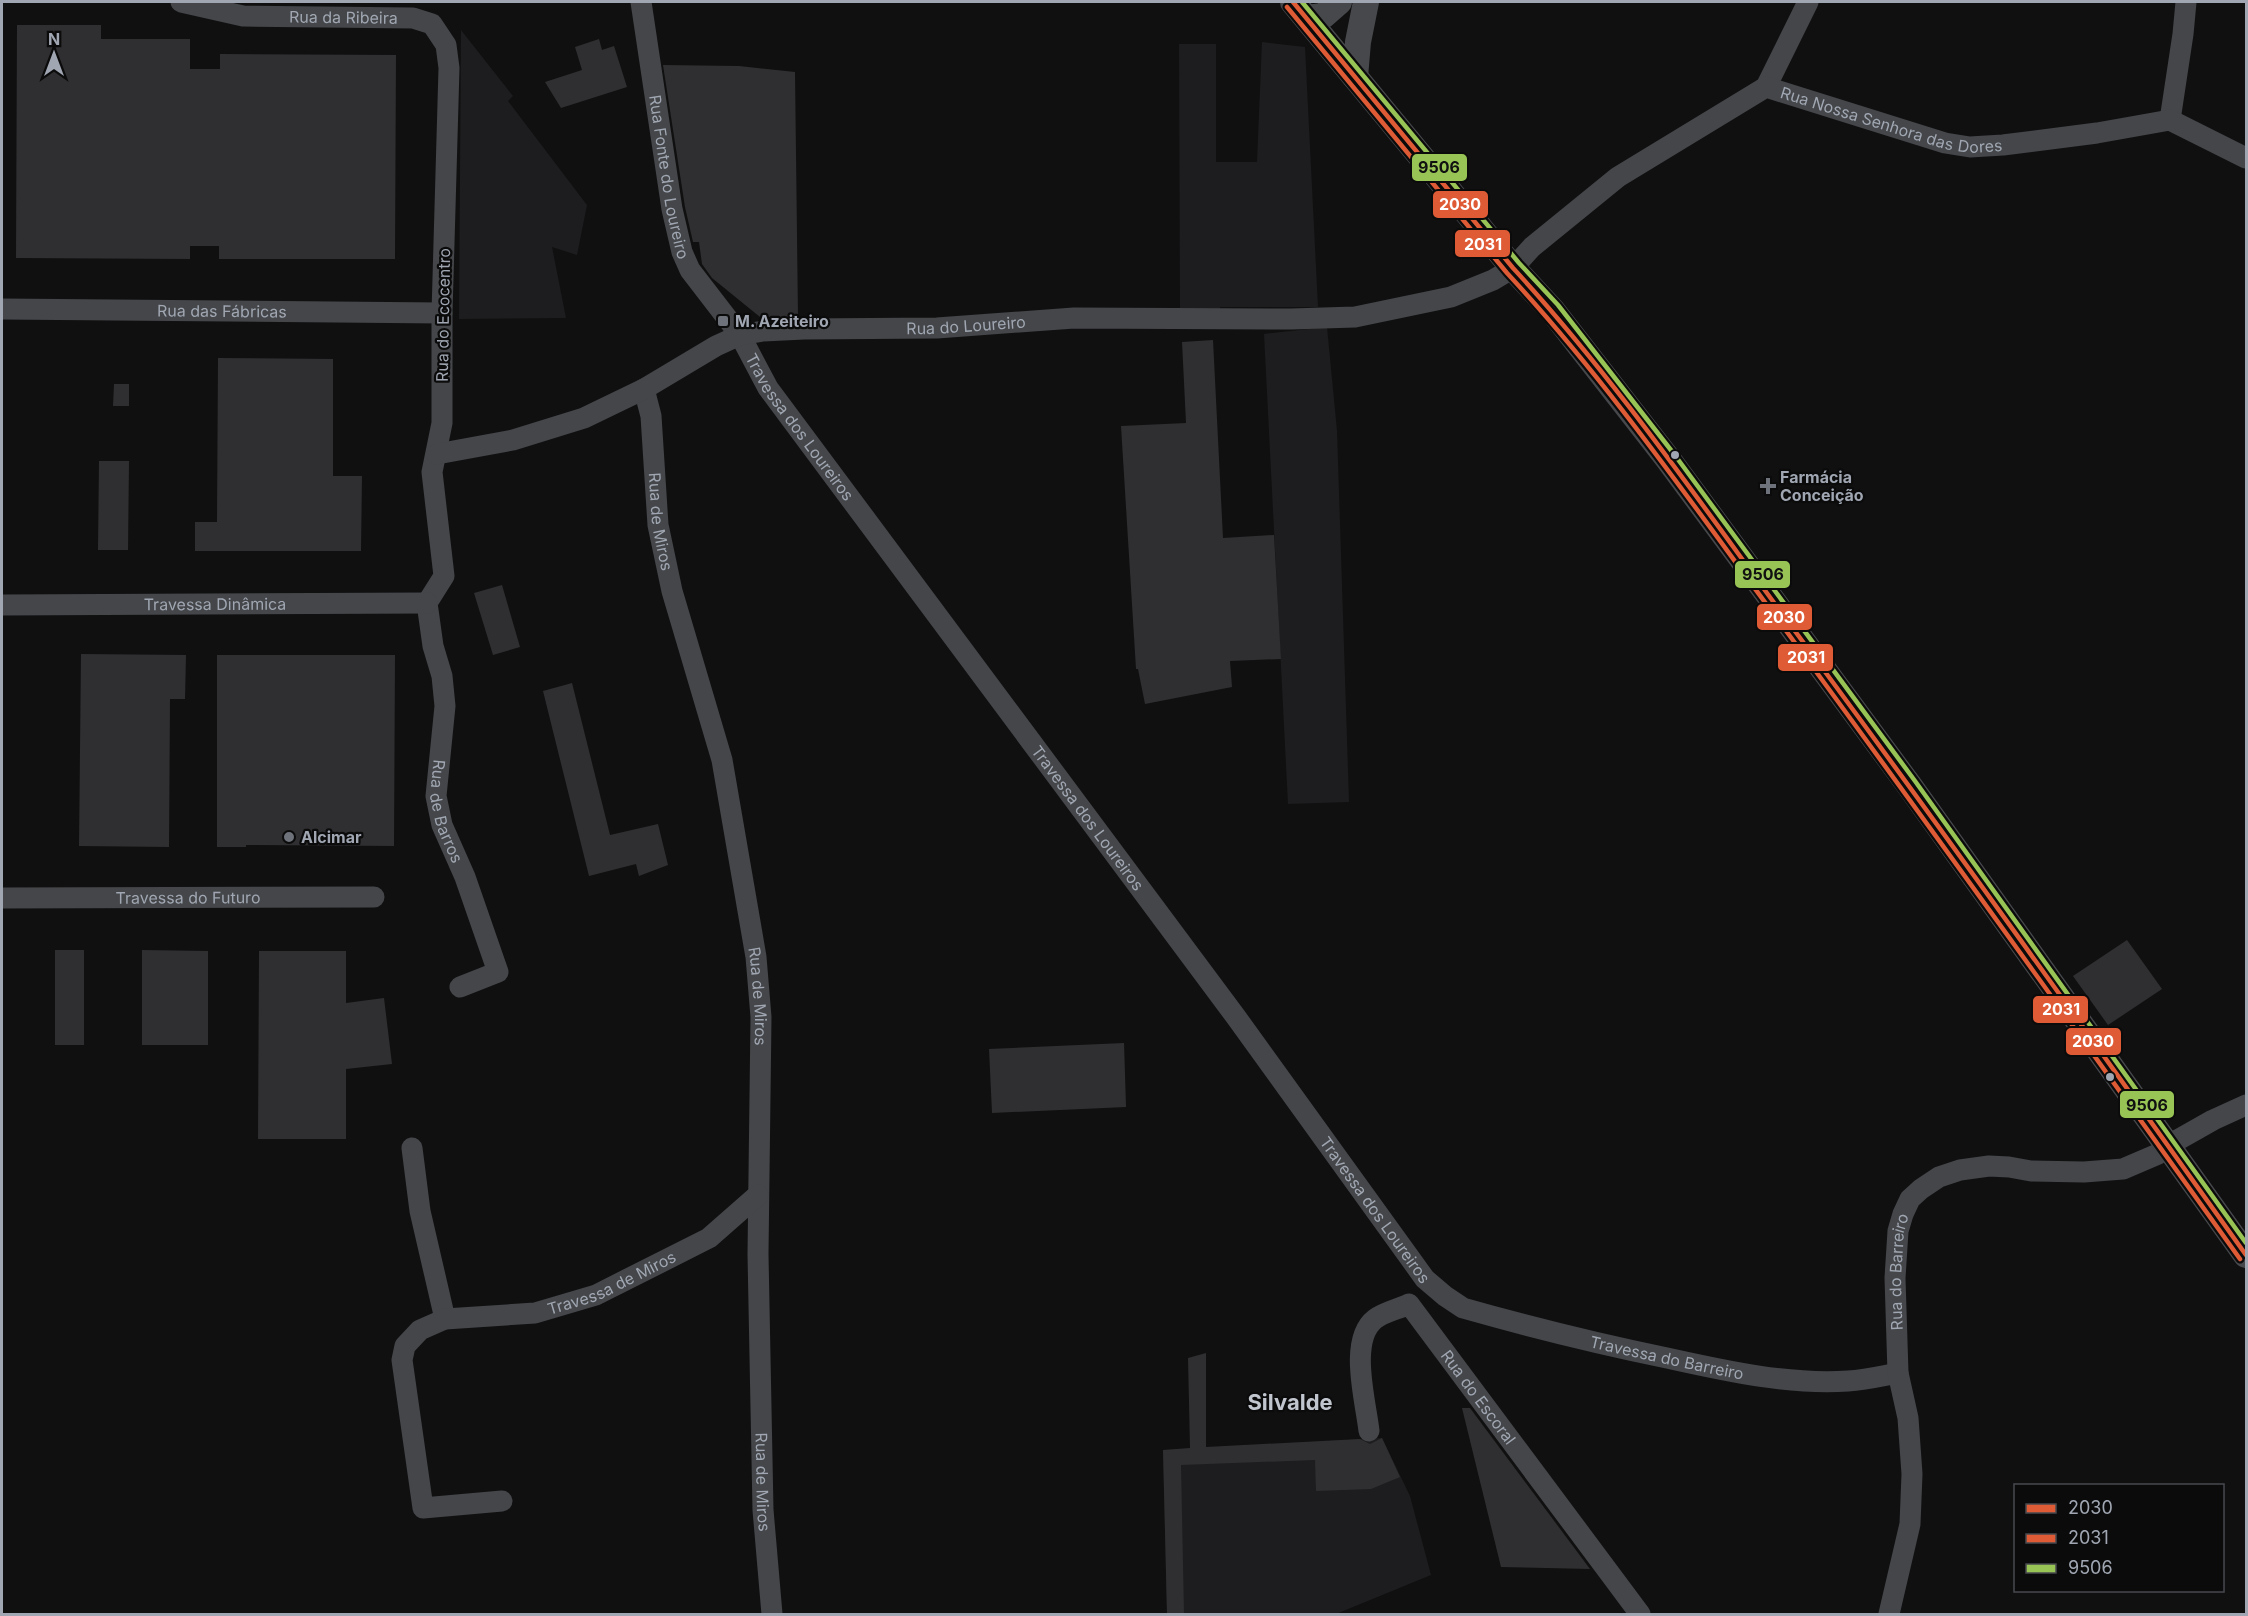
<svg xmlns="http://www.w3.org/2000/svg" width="2248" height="1616" viewBox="0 0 2248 1616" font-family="Inter,sans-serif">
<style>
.built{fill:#1d1d1f}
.building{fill:#2f2f31}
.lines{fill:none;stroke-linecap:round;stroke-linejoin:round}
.minor{stroke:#444649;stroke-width:21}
.major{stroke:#46484b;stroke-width:26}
.bus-1-casing{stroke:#0b0b0c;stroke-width:9}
.bus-2-casing{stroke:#0b0b0c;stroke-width:9}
.bus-3-casing{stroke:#0b0b0c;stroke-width:9}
.bus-1{stroke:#df5b35;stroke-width:4.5}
.bus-2{stroke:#df5b35;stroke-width:4.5}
.bus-3{stroke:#98c455;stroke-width:4.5}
.poi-dot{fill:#6e727a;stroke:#0b0b0c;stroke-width:2}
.bus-dot{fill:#a0a7b2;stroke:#0b0b0c;stroke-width:2}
.labels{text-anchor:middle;stroke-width:4.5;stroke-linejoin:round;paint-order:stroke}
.street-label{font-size:16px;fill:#a0a7b2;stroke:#0b0b0c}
.poi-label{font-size:16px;font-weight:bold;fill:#a0a7b2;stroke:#0b0b0c;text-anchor:start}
.district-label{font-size:22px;font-weight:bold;fill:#c1c5ce;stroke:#0b0b0c}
.line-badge{stroke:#0b0b0c;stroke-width:2}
.badge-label{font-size:16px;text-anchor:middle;font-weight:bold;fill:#fff}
.pale-badge-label{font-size:16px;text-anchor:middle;font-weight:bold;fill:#111}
</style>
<rect width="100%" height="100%" fill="#101011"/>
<!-- built -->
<g class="built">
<polygon points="461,30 513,96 508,101 587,205 577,255 552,247 566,318 459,319"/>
<polygon points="1262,42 1305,47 1318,307 1220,307 1220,310 1180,310 1179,44 1216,44 1216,162 1257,162"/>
<polygon points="1327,327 1337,431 1349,802 1288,804 1264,334"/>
<polygon points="1382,1438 1410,1496 1431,1575 1336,1614 1167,1614 1163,1450"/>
</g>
<!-- building -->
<g class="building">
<polygon points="17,25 101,25 101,39 190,39 190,69 220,69 220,54 396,55 395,259 219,259 219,246 190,246 190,259 16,258"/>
<polygon points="599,39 602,50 614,46 627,87 561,108 545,82 582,70 575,47"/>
<polygon points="663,65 739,66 795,72 798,317 760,317 712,278 702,264 699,242 693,242 685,207"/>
<polygon points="1213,340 1223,538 1274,535 1281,659 1230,661 1232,687 1145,704 1138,669 1136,669 1121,426 1186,423 1182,342"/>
<polygon points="218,358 333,359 333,476 362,476 361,551 195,551 195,522 217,522"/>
<polygon points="114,384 129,384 129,406 113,406"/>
<polygon points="99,461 129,461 128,550 98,550"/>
<polygon points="502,585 520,647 493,655 474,593"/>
<polygon points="81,654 186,655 185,699 170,699 169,847 79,846"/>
<polygon points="217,655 395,655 394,846 246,845 246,847 217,847"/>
<polygon points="572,683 610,835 658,824 668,865 639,876 636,864 589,876 543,691"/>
<polygon points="2127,940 2162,989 2108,1025 2073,976"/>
<rect x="55" y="950" width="29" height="95"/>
<polygon points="142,950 208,951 208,1045 142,1045"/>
<polygon points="259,951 346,951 346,1003 384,998 392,1064 346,1069 346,1139 258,1139"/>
<polygon points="1124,1043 1126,1107 992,1113 989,1049"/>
<polygon points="1206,1353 1206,1447 1360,1439 1370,1444 1382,1438 1400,1477 1371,1489 1316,1491 1315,1460 1181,1465 1184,1614 1167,1614 1163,1450 1190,1448 1188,1358"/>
<polygon points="1462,1408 1470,1408 1590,1569 1501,1567"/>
</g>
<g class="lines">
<!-- minor -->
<g class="minor">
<path id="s1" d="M181,2L243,16L413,18L432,24L446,45L449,68L442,313V423L432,472L444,576L427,603"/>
<path id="s2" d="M641,2L672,209L682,252L690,270L740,335L768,388L1236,1017L1425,1279L1445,1296L1463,1308C1530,1327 1599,1344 1667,1358C1726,1371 1788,1385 1848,1381C1865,1380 1882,1376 1898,1373"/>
<polyline points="1766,87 1808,2"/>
<polyline points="2170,120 2183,34 2186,2"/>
<path id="s3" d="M2,309L442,313"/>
<path id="s4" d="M644,389L651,416L658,525L672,591L722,760L756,957L761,1017L758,1254L763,1510L772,1614"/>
<path id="s5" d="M437,454L513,440L584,418L644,389L716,346L740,335L763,331L804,329L937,328L1074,318L1291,319L1355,317L1451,297L1493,280L1513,268L1532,247L1618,177L1766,87L1945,143L1970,147L2003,145L2097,133L2170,120L2246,158"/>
<path id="s6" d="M427,603L433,646L442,676L445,706L436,796L442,825L465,877L498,972L460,987"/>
<path id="s7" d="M2,605L427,603"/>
<path id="s8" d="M2,898L374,897"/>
<polyline points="412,1148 420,1211 445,1319"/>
<path id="s9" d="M1369,1431C1366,1402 1348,1340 1375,1319C1384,1312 1399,1309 1409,1304L1640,1614"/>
<path id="s10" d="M502,1501L423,1508L402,1360L405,1346L420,1330L445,1319L535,1313L596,1295L709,1238L758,1195"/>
<path id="s11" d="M1889,1614L1910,1524L1912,1474L1908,1418L1898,1373L1895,1278L1898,1231L1903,1214L1910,1199L1921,1189L1939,1177L1960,1170L1989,1166L2009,1167L2031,1171L2084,1172L2123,1169L2158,1154L2167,1146L2213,1120L2246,1105"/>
</g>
<!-- major -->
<g class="major">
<polyline points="1293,2 1513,268 1552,310 1668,459 1909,785 2246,1255"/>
<polyline points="1307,18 1323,16 1339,2"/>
<polyline points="1355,77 1358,42 1366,2"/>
</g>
<!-- bus-1 casing -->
<g class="bus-1-casing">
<path id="bus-1" d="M1293,2L1513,268C1612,375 1699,501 1786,619C1942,829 2094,1042 2246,1255"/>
</g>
<!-- bus-2 casing -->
<g class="bus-2-casing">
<path id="bus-2" d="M1287,7L1507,273C1609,383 1695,508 1784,628C1938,837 2089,1048 2240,1259"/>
</g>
<!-- bus-3 casing -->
<g class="bus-3-casing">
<polyline id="bus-3" points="1302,2 1519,263 1558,305 1674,454 1915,781 2246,1243"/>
</g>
<!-- bus-1 -->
<use href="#bus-1" class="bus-1"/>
<!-- bus-2 -->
<use href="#bus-2" class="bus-2"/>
<!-- bus-3 -->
<use href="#bus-3" class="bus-3"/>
</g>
<!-- markers -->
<g class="poi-dot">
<rect x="717" y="315" width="12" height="12" rx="3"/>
<path d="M1765 477h6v6h6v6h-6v6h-6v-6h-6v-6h6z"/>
<circle cx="289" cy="837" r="6"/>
</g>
<g class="bus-dot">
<circle cx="1675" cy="455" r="5"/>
<circle cx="2110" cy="1077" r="5"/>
</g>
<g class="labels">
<!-- street labels -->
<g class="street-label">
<text dy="6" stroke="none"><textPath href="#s1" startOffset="164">Rua da Ribeira</textPath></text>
<text dy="6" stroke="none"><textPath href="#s5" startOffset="1554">Rua Nossa Senhora das Dores</textPath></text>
<text dy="6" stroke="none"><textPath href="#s2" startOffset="177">Rua Fonte do Loureiro</textPath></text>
<text dy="6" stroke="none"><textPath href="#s3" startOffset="220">Rua das Fábricas</textPath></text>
<text transform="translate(443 315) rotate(-89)" y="6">Rua do Ecocentro</text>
<text dy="6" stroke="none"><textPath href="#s5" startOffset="555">Rua do Loureiro</textPath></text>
<text dy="6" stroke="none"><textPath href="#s2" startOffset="465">Travessa dos Loureiros</textPath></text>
<text dy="6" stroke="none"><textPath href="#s4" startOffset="134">Rua de Miros</textPath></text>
<text dy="6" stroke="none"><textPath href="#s7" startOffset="213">Travessa Dinâmica</textPath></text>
<text dy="6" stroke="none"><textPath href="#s6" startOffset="212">Rua de Barros</textPath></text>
<text dy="6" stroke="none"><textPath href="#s2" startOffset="951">Travessa dos Loureiros</textPath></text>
<text dy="6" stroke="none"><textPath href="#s8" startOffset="186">Travessa do Futuro</textPath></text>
<text dy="6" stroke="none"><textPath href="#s4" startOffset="620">Rua de Miros</textPath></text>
<text dy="6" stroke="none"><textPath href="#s2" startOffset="1437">Travessa dos Loureiros</textPath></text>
<text dy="6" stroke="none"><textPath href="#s11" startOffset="346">Rua do Barreiro</textPath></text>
<text dy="6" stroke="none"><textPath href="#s10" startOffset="465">Travessa de Miros</textPath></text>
<text dy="6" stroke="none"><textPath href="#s2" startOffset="1780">Travessa do Barreiro</textPath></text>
<text dy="6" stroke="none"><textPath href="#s9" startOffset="270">Rua do Escoral</textPath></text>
<text dy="6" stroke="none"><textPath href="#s4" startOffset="1106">Rua de Miros</textPath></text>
</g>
<!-- poi labels -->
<g class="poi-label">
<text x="735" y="327">M. Azeiteiro</text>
<text x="1780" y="483">Farmácia<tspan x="1780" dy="18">Conceição</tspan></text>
<text x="301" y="843">Alcimar</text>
</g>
<!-- district labels -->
<g class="district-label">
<text x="1290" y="1410">Silvalde</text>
</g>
</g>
<g class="line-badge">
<rect x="1411" y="153" width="57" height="29" rx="6" fill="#98c455"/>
<rect x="1432" y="190" width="57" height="29" rx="6" fill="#df5b35"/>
<rect x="1454" y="229" width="57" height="29" rx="6" fill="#df5b35"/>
<rect x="1734" y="560" width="57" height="29" rx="6" fill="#98c455"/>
<rect x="1756" y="603" width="57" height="28" rx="6" fill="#df5b35"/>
<rect x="1777" y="643" width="57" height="29" rx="6" fill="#df5b35"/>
<rect x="2032" y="995" width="57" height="29" rx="6" fill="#df5b35"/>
<rect x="2065" y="1027" width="57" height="29" rx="6" fill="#df5b35"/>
<rect x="2119" y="1090" width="56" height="29" rx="6" fill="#98c455"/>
</g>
<g class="badge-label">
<text x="1460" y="210">2030</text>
<text x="1483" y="250">2031</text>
<text x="1784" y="623">2030</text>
<text x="1806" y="663">2031</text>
<text x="2061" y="1015">2031</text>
<text x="2093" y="1047">2030</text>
</g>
<g class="pale-badge-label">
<text x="1439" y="173">9506</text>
<text x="1763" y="580">9506</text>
<text x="2147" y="1111">9506</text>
</g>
<!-- border -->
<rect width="2248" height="1616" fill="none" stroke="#a0a7b2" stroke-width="6"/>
<!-- legend -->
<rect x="2014" y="1484" width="210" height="108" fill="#0b0b0c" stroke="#47494e" stroke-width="1.5"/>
<rect x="2026" y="1504" width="30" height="9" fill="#df5b35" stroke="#47494e" stroke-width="1.5"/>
<text x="2068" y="1514" font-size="18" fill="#a0a7b2">2030</text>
<rect x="2026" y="1534" width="30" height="9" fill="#df5b35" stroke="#47494e" stroke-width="1.5"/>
<text x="2068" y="1544" font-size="18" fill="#a0a7b2">2031</text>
<rect x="2026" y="1564" width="30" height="9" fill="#98c455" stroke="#47494e" stroke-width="1.5"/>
<text x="2068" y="1574" font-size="18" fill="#a0a7b2">9506</text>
<!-- north arrow -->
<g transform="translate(54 54)" stroke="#0b0b0c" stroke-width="4.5" paint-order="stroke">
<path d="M0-4.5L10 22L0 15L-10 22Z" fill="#a0a7b2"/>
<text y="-9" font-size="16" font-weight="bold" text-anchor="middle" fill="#a0a7b2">N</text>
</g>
</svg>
